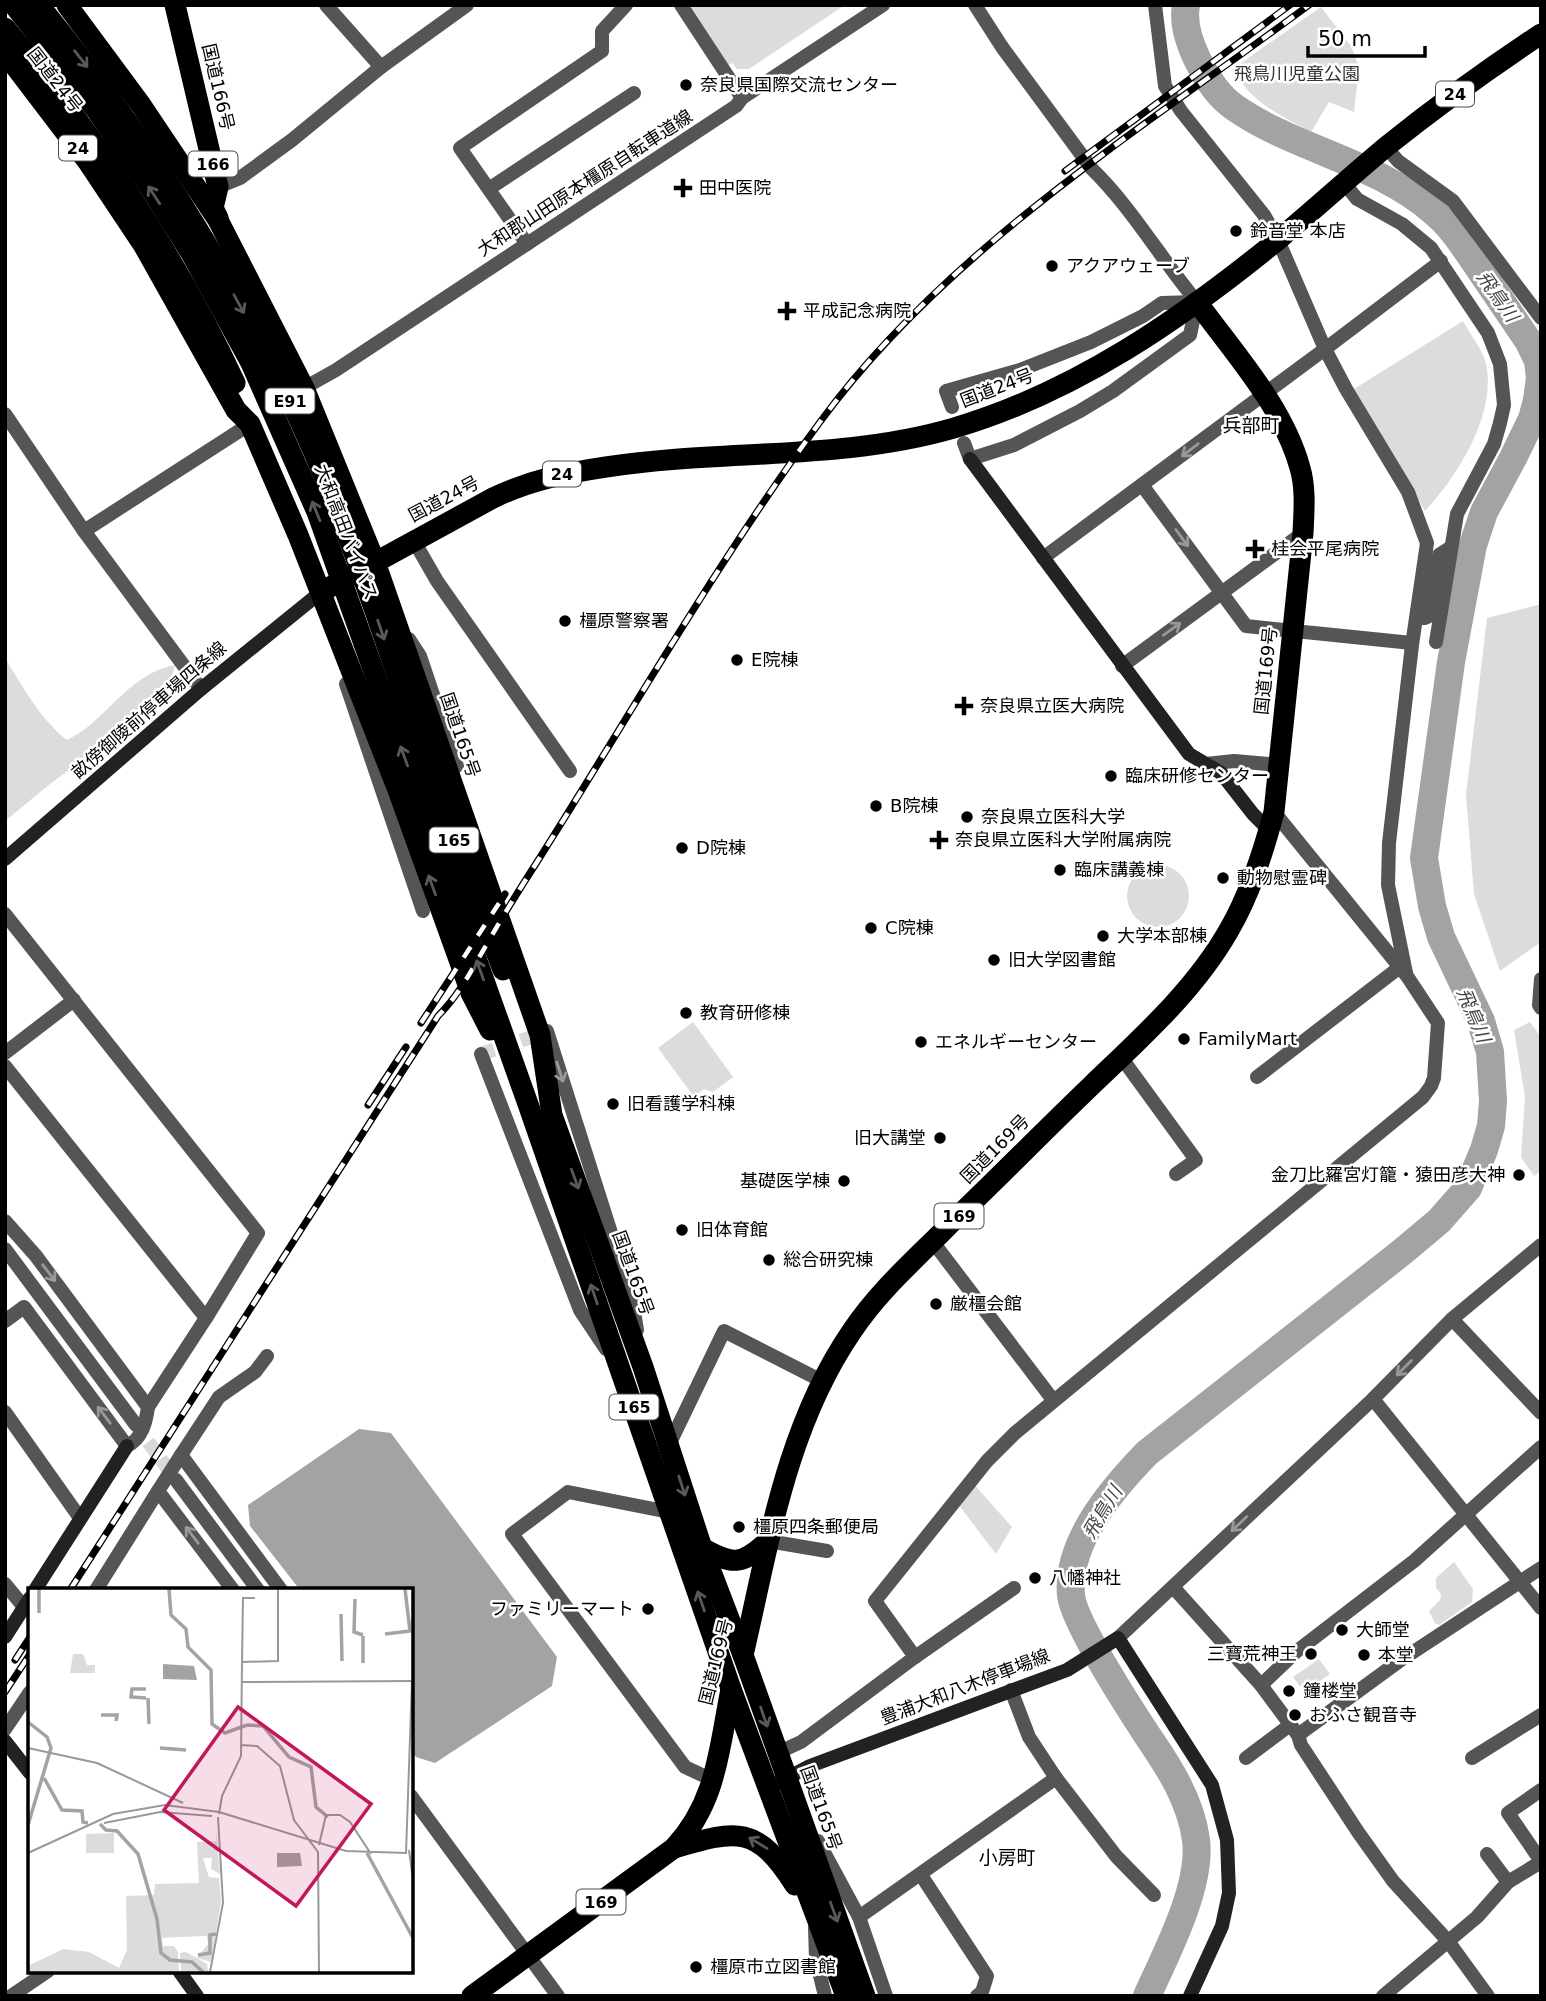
<svg xmlns="http://www.w3.org/2000/svg" width="1546" height="2001" viewBox="0 0 1546 2001" font-family="'DejaVu Sans','Noto Sans JP',sans-serif">
<style>
.green{fill:#dcdcdc}
.water{fill:#a3a3a3}
.lines{fill:none;stroke-linecap:round;stroke-linejoin:round}
.river{stroke:#a3a3a3;stroke-width:28}
.street-tunnel{stroke:#d9d9d9;stroke-width:14;stroke-dasharray:14 7;stroke-linecap:butt}
.street{stroke:#555;stroke-width:14}
.secondary{stroke:#222;stroke-width:14}
.highway{stroke:#000;stroke-width:21}
.rail-casing{stroke:#000;stroke-width:7}
.rail{stroke:#fff;stroke-width:4.5;stroke-dasharray:13;stroke-linecap:butt}
.oneway{stroke:#595959}
.oneway2{stroke:#999}
.poi-dot{fill:#000;stroke:#fff;stroke-width:2.5}
.labels{text-anchor:middle;stroke-width:5;stroke-linejoin:round;paint-order:stroke}
.shield{fill:#fff;stroke:#4c4c4c;stroke-width:2}
.shield-label{font-size:16px;font-weight:bold;fill:#000}
.park-label{font-size:18px;fill:#333;stroke:#fff}
.street-label{font-size:18px;fill:#000;stroke:#fff}
.poi-label{font-size:18px;fill:#000;stroke:#fff;text-anchor:start}
.water-label{font-size:19px;font-style:italic;fill:#444;stroke:#fff}
.neighbourhood-label{font-size:19px;fill:#000;stroke:#fff}
.inset-river{fill:none;stroke:#a3a3a3;stroke-width:3.5}
.inset-road{fill:none;stroke:#999;stroke-width:2}
.view{fill:#c2185b;fill-opacity:0.15;stroke:#c2185b;stroke-width:3.5}
.inset-edge{fill:none;stroke:#000;stroke-width:3.5}
</style>
<rect width="100%" height="100%" fill="#fff"/>
<!-- green -->
<g class="green">
<polygon points="688,5 845,5 749,69 737,69 732,63 728,65"/>
<path d="M1321,7L1351,46L1359,67L1354,112L1329,102L1311,132C1282,116 1247,101 1234,68Z"/>
<path d="M1463,321C1470,334 1483,350 1486,364C1497,414 1457,477 1425,511L1354,389Z"/>
<polygon points="1541,604 1541,942 1500,971 1474,894 1466,795 1487,618"/>
<path d="M5,658C23,687 40,719 67,740C75,736 83,731 90,725C116,703 139,671 175,665L166,698L50,784L5,821Z"/>
<circle cx="1158" cy="896" r="31"/>
<polygon points="693,1022 733,1077 713,1092 704,1089 694,1097 658,1048"/>
<polygon points="1530,1022 1541,1037 1541,1171 1534,1176 1521,1157 1525,1097 1514,1030"/>
<polygon points="971,1481 1012,1527 996,1554 955,1500"/>
<polygon points="1454,1562 1473,1589 1472,1602 1439,1625 1435,1623 1429,1611 1440,1600 1441,1594 1436,1588 1436,1578"/>
<polygon points="1319,1659 1330,1674 1304,1692 1293,1677"/>
</g>
<!-- water -->
<polygon class="water" points="359,1429 391,1433 557,1657 552,1686 435,1763 416,1757 411,1750 411,1590 300,1590 250,1526 248,1505"/>
<g class="lines">
<!-- river -->
<path class="river" d="M1147,1996C1166,1954 1202,1886 1196,1840C1191,1801 1169,1767 1147,1735C1130,1709 1073,1621 1071,1595C1066,1542 1113,1488 1147,1453L1402,1252L1439,1221L1468,1188L1484,1150L1491,1126L1493,1101L1490,1052L1481,1021L1441,937L1432,906L1424,858L1451,662L1473,545L1484,512L1513,458L1532,419L1537,400L1540,378L1538,361L1529,342C1512,317 1495,292 1478,267C1465,248 1453,228 1435,213C1378,162 1295,150 1234,107C1208,89 1180,36 1186,5"/>
<!-- street-tunnel -->
<g class="street-tunnel">
<polyline points="481,1054 546,1032"/>
<polyline points="136,1425 176,1480"/>
</g>
<!-- street -->
<g class="street">
<polyline points="326,5 381,67"/>
<polyline points="681,5 742,98"/>
<path d="M975,5L1002,47L1092,169C1132,208 1161,259 1197,302"/>
<polyline points="1155,5 1165,86 1181,111 1264,215 1278,240 1325,349 1346,389 1408,492 1427,543 1412,645 1389,843 1388,885 1406,973"/>
<polyline points="1386,147 1398,161 1453,201 1541,318"/>
<polyline points="1344,183 1357,199 1402,224 1431,248 1488,333 1500,364 1504,405 1500,423 1494,444 1457,514 1436,642"/>
<polyline points="218,187 240,178 292,140 381,67 467,5"/>
<polyline points="490,188 634,93"/>
<polyline points="527,244 460,148 602,51 602,31 626,5"/>
<polyline points="304,388 336,370 736,106 742,98 883,5"/>
<polyline points="952,407 946,391 1020,370 1091,342 1143,316 1162,303 1196,302"/>
<polyline points="5,414 84,531 201,689"/>
<polyline points="964,443 970,459 1014,445 1080,411 1113,391 1190,335 1197,302"/>
<polyline points="1142,485 1246,626 1412,643"/>
<polyline points="84,531 250,424"/>
<polyline points="414,541 437,581 570,771"/>
<polyline points="1043,558 1325,349 1441,261"/>
<polyline points="1417,618 1425,618 1429,616 1439,555 1450,548"/>
<polyline points="409,639 420,656 457,766"/>
<polyline points="1122,666 1303,533"/>
<polyline points="346,684 423,911"/>
<polyline points="1206,764 1234,761 1279,765"/>
<polyline points="5,914 258,1233 206,1318 148,1407"/>
<polyline points="1541,979 1539,1005 1541,1008"/>
<polyline points="547,1031 632,1299 637,1330"/>
<polyline points="5,1053 74,1000"/>
<polyline points="481,1054 580,1310 606,1349"/>
<polyline points="1121,1057 1196,1160 1176,1174"/>
<polyline points="5,1066 206,1318"/>
<polyline points="1257,1077 1400,967"/>
<path d="M5,1221L36,1256L148,1407C146,1422 142,1439 127,1446L24,1307L5,1321"/>
<polyline points="933,1242 1053,1400"/>
<polyline points="5,1249 136,1425"/>
<polyline points="1452,1319 1541,1413"/>
<polyline points="1373,1399 1541,1608"/>
<polyline points="5,1412 80,1518"/>
<polyline points="669,1445 724,1331 822,1381"/>
<polyline points="181,1455 219,1397 255,1372 267,1356"/>
<polyline points="176,1480 258,1590"/>
<polyline points="669,1512 568,1492 512,1534 685,1767 713,1780"/>
<polyline points="768,1541 827,1551"/>
<polyline points="5,1584 24,1607"/>
<polyline points="1173,1587 1261,1685 1298,1735 1301,1745 1358,1832 1393,1881 1448,1941 1488,1996"/>
<polyline points="96,1590 158,1491"/>
<polyline points="233,1590 158,1491 181,1455 281,1590"/>
<polyline points="1118,1638 1373,1399 1452,1319 1541,1245"/>
<polyline points="915,1657 1014,1588"/>
<polyline points="1261,1685 1297,1651 1414,1561 1541,1447"/>
<polyline points="1011,1690 1029,1737 1056,1778 1116,1856 1154,1895"/>
<polyline points="5,1729 30,1692"/>
<polyline points="1298,1735 1398,1662 1541,1568"/>
<polyline points="777,1753 801,1742 915,1657 875,1601 987,1461 1015,1433 1423,1097 1431,1086 1434,1078 1438,1023 1407,976 1274,812"/>
<polyline points="1246,1758 1290,1725"/>
<polyline points="1472,1758 1541,1715"/>
<polyline points="1541,1790 1508,1813 1541,1861"/>
<polyline points="411,1796 558,1996"/>
<polyline points="818,1841 859,1917 886,1996"/>
<polyline points="1487,1854 1508,1882"/>
<polyline points="921,1875 987,1976 982,1992 977,1996"/>
<polyline points="859,1917 1056,1778"/>
<polyline points="815,1928 816,1959 825,1996"/>
<polyline points="11,1996 48,1971"/>
<polyline points="1383,1996 1477,1917 1508,1882 1541,1862"/>
</g>
<!-- secondary -->
<g class="secondary">
<polyline points="970,459 1189,754 1221,773 1253,814 1269,830"/>
<polyline points="5,859 201,689 321,592"/>
<polyline points="35,1590 127,1446"/>
<polyline points="5,1637 30,1598"/>
<polyline points="5,1741 30,1773"/>
<polyline points="768,1788 810,1766 1067,1670 1118,1638 1212,1785 1227,1840 1229,1893 1222,1926 1190,1996"/>
<polyline points="179,1971 197,1996"/>
</g>
<!-- highway -->
<g class="highway">
<polyline points="14,5 97,111 152,191 191,253 251,363 317,512 528,1104 731,1689 846,1996"/>
<path d="M39,5C158,152 259,316 330,491C362,570 389,651 416,731C444,811 473,891 503,970"/>
<polyline points="67,5 141,105 218,220 304,388 375,562 540,1035 552,1115 643,1367 702,1548 743,1655 865,1996"/>
<polyline points="175,5 218,187 213,208 218,218"/>
<path d="M5,28C95,136 176,255 235,383"/>
<polyline points="5,53 88,162 144,246 236,410 250,424 298,535 398,790 471,993 490,1030"/>
<path d="M321,592L493,498C530,480 566,473 606,467C721,449 841,461 954,428C1076,392 1181,319 1279,239C1316,208 1351,176 1387,146C1437,106 1488,69 1541,34"/>
<path d="M702,1548C733,1565 741,1566 768,1541"/>
<path d="M743,1655C769,1544 786,1427 852,1331C880,1289 917,1258 952,1222C999,1177 1045,1130 1092,1085C1141,1038 1195,990 1229,930C1250,894 1263,853 1274,812L1303,533C1304,511 1306,488 1300,468C1283,406 1234,353 1197,302"/>
<path d="M674,1848C737,1830 756,1824 795,1885"/>
<path d="M472,1996L674,1848C717,1802 719,1749 731,1689"/>
</g>
<!-- rail casing -->
<g class="rail-casing">
<g id="rail">
<polyline points="1065,171 1290,5"/>
<polyline points="421,1023 505,894"/>
<polyline points="368,1105 406,1047"/>
<path d="M70,1590L438,1016C458,996 470,973 484,949C501,919 519,890 537,862C630,715 717,562 820,422C947,249 1139,131 1309,5"/>
<polyline points="15,1660 30,1637"/>
<polyline points="5,1692 30,1654"/>
</g>
</g>
<!-- rail -->
<use href="#rail" class="rail"/>
</g>
<!-- one-way arrows -->
<defs><path id="oneway-shaft" d="M-6 0H5M1.5-3L5.5 0L1.5 3" fill="none" stroke-width="1.6" stroke-linecap="round" stroke-linejoin="round" transform="scale(1.75)"/></defs>
<g class="oneway">
<use href="#oneway-shaft" transform="translate(81 59) rotate(52)"/>
<use href="#oneway-shaft" transform="translate(154 195) rotate(-123)"/>
<use href="#oneway-shaft" transform="translate(239 304) rotate(61)"/>
<use href="#oneway-shaft" transform="translate(316 511) rotate(-112)"/>
<use href="#oneway-shaft" transform="translate(381 630) rotate(71)"/>
<use href="#oneway-shaft" transform="translate(404 756) rotate(-110)"/>
<use href="#oneway-shaft" transform="translate(432 885) rotate(-110)"/>
<use href="#oneway-shaft" transform="translate(480 970) rotate(-110)"/>
<use href="#oneway-shaft" transform="translate(575 1179) rotate(70)"/>
<use href="#oneway-shaft" transform="translate(594 1294) rotate(-109)"/>
<use href="#oneway-shaft" transform="translate(682 1486) rotate(72)"/>
<use href="#oneway-shaft" transform="translate(701 1601) rotate(-109)"/>
<use href="#oneway-shaft" transform="translate(764 1717) rotate(71)"/>
<use href="#oneway-shaft" transform="translate(758 1843) rotate(-149)"/>
<use href="#oneway-shaft" transform="translate(834 1912) rotate(70)"/>
</g>
<g class="oneway2">
<use href="#oneway-shaft" transform="translate(1190 450) rotate(143)"/>
<use href="#oneway-shaft" transform="translate(1182 538) rotate(54)"/>
<use href="#oneway-shaft" transform="translate(1172 629) rotate(-36)"/>
<use href="#oneway-shaft" transform="translate(560 1072) rotate(72)"/>
<use href="#oneway-shaft" transform="translate(49 1273) rotate(53)"/>
<use href="#oneway-shaft" transform="translate(1404 1368) rotate(135)"/>
<use href="#oneway-shaft" transform="translate(104 1415) rotate(-127)"/>
<use href="#oneway-shaft" transform="translate(1239 1524) rotate(136)"/>
<use href="#oneway-shaft" transform="translate(192 1535) rotate(-127)"/>
</g>
<!-- markers -->
<g class="poi-dot">
<circle cx="686" cy="85" r="7"/>
<path d="M679.5 177.5h7v7h7v7h-7v7h-7v-7h-7v-7h7z"/>
<circle cx="1236" cy="231" r="7"/>
<circle cx="1052" cy="266" r="7"/>
<path d="M783.5 300.5h7v7h7v7h-7v7h-7v-7h-7v-7h7z"/>
<path d="M1251.5 538.5h7v7h7v7h-7v7h-7v-7h-7v-7h7z"/>
<circle cx="565" cy="621" r="7"/>
<circle cx="737" cy="660" r="7"/>
<path d="M960.5 695.5h7v7h7v7h-7v7h-7v-7h-7v-7h7z"/>
<circle cx="1111" cy="776" r="7"/>
<circle cx="876" cy="806" r="7"/>
<circle cx="967" cy="817" r="7"/>
<path d="M935.5 829.5h7v7h7v7h-7v7h-7v-7h-7v-7h7z"/>
<circle cx="682" cy="848" r="7"/>
<circle cx="1060" cy="870" r="7"/>
<circle cx="1223" cy="878" r="7"/>
<circle cx="871" cy="928" r="7"/>
<circle cx="1103" cy="936" r="7"/>
<circle cx="994" cy="960" r="7"/>
<circle cx="686" cy="1013" r="7"/>
<circle cx="1184" cy="1039" r="7"/>
<circle cx="921" cy="1042" r="7"/>
<circle cx="613" cy="1104" r="7"/>
<circle cx="940" cy="1138" r="7"/>
<circle cx="1519" cy="1175" r="7"/>
<circle cx="844" cy="1181" r="7"/>
<circle cx="682" cy="1230" r="7"/>
<circle cx="769" cy="1260" r="7"/>
<circle cx="936" cy="1304" r="7"/>
<circle cx="739" cy="1527" r="7"/>
<circle cx="1035" cy="1578" r="7"/>
<circle cx="648" cy="1609" r="7"/>
<circle cx="1342" cy="1630" r="7"/>
<circle cx="1311" cy="1654" r="7"/>
<circle cx="1364" cy="1655" r="7"/>
<circle cx="1289" cy="1691" r="7"/>
<circle cx="1295" cy="1715" r="7"/>
<circle cx="696" cy="1967" r="7"/>
</g>
<g class="labels">
<!-- shield labels -->
<g class="shield">
<rect x="1436" y="81.5" width="38" height="25" rx="5"/>
<rect x="59" y="135.5" width="38" height="25" rx="5"/>
<rect x="188.5" y="151.5" width="49" height="25" rx="5"/>
<rect x="265.5" y="388.5" width="49" height="25" rx="5"/>
<rect x="543" y="461.5" width="38" height="25" rx="5"/>
<rect x="429.5" y="827.5" width="49" height="25" rx="5"/>
<rect x="934.5" y="1203.5" width="49" height="25" rx="5"/>
<rect x="609.5" y="1394.5" width="49" height="25" rx="5"/>
<rect x="576.5" y="1889.5" width="49" height="25" rx="5"/>
</g>
<g class="shield-label">
<text x="1455" y="100">24</text>
<text x="78" y="154">24</text>
<text x="213" y="170">166</text>
<text x="290" y="407">E91</text>
<text x="562" y="480">24</text>
<text x="454" y="846">165</text>
<text x="959" y="1222">169</text>
<text x="634" y="1413">165</text>
<text x="601" y="1908">169</text>
</g>
<!-- park labels -->
<g class="park-label">
<text x="1297" y="80">飛鳥川児童公園</text>
</g>
<!-- street labels -->
<g class="street-label">
<text transform="translate(55 80) rotate(52)" y="6">国道24号</text>
<text transform="translate(218 87) rotate(77)" y="6">国道166号</text>
<text transform="translate(585 183) rotate(-33)" y="6">大和郡山田原本橿原自転車道線</text>
<text transform="translate(997 388) rotate(-21)" y="6">国道24号</text>
<text transform="translate(444 499) rotate(-28)" y="6">国道24号</text>
<text transform="translate(346 532) rotate(69)" y="6">大和高田バイパス</text>
<text transform="translate(1266 671) rotate(-84)" y="6">国道169号</text>
<text transform="translate(149 710) rotate(-41)" y="6">畝傍御陵前停車場四条線</text>
<text transform="translate(460 735) rotate(71)" y="6">国道165号</text>
<text transform="translate(995 1149) rotate(-45)" y="6">国道169号</text>
<text transform="translate(633 1273) rotate(70)" y="6">国道165号</text>
<text transform="translate(716 1662) rotate(-76)" y="6">国道169号</text>
<text transform="translate(965 1687) rotate(-21)" y="6">豊浦大和八木停車場線</text>
<text transform="translate(821 1808) rotate(70)" y="6">国道165号</text>
</g>
<!-- poi labels -->
<g class="poi-label">
<text x="700" y="91">奈良県国際交流センター</text>
<text x="699" y="194">田中医院</text>
<text x="1250" y="237">鈴音堂 本店</text>
<text x="1066" y="272">アクアウェーブ</text>
<text x="803" y="317">平成記念病院</text>
<text x="1271" y="555">桂会平尾病院</text>
<text x="579" y="627">橿原警察署</text>
<text x="751" y="666">E院棟</text>
<text x="980" y="712">奈良県立医大病院</text>
<text x="1125" y="782">臨床研修センター</text>
<text x="890" y="812">B院棟</text>
<text x="981" y="823">奈良県立医科大学</text>
<text x="955" y="846">奈良県立医科大学附属病院</text>
<text x="696" y="854">D院棟</text>
<text x="1074" y="876">臨床講義棟</text>
<text x="1237" y="884">動物慰霊碑</text>
<text x="885" y="934">C院棟</text>
<text x="1117" y="942">大学本部棟</text>
<text x="1008" y="966">旧大学図書館</text>
<text x="700" y="1019">教育研修棟</text>
<text x="1198" y="1045">FamilyMart</text>
<text x="935" y="1048">エネルギーセンター</text>
<text x="627" y="1110">旧看護学科棟</text>
<text x="926" y="1144" text-anchor="end">旧大講堂</text>
<text x="1505" y="1181" text-anchor="end">金刀比羅宮灯籠・猿田彦大神</text>
<text x="830" y="1187" text-anchor="end">基礎医学棟</text>
<text x="696" y="1236">旧体育館</text>
<text x="783" y="1266">総合研究棟</text>
<text x="950" y="1310">厳橿会館</text>
<text x="753" y="1533">橿原四条郵便局</text>
<text x="1049" y="1584">八幡神社</text>
<text x="634" y="1615" text-anchor="end">ファミリーマート</text>
<text x="1356" y="1636">大師堂</text>
<text x="1297" y="1660" text-anchor="end">三寶荒神王</text>
<text x="1378" y="1661">本堂</text>
<text x="1303" y="1697">鐘楼堂</text>
<text x="1309" y="1721">おふさ観音寺</text>
<text x="710" y="1973">橿原市立図書館</text>
</g>
<!-- water labels -->
<g class="water-label">
<text transform="translate(1498 296) rotate(55)" y="7">飛鳥川</text>
<text transform="translate(1474 1015) rotate(67)" y="7">飛鳥川</text>
<text transform="translate(1102 1512) rotate(-59)" y="7">飛鳥川</text>
</g>
<!-- neighbourhood labels -->
<g class="neighbourhood-label">
<text x="1251" y="432">兵部町</text>
<text x="1007" y="1864">小房町</text>
</g>
</g>
<!-- overview -->
<g transform="translate(28 1588)">
<rect width="385" height="385" fill="#fff"/>
<path d="M45,66H55L59,77H67V85H42ZM188,242L192,286L183,281L184,270H175L181,289L191,290L193,314L183,374L169,370L180,356L179,348L151,349L134,350L135,358H146L150,364L151,384H0V378L35,361L61,364L91,380L99,362L98,308L126,307L127,296L171,295L169,254L188,253ZM86,245V265H58V246ZM158,364L179,376L180,384H153L152,365Z" fill="#dcdcdc"/>
<path d="M135,76L166,78L169,92L135,91ZM249,265H272L274,278L249,279Z" fill="#a3a3a3"/>
<path class="inset-river" d="M141,1L143,27L158,41L160,59L183,82L184,136L197,145L219,137L235,138L261,169L283,179L288,219L300,229M327,11L326,44L335,47M11,25V1M313,26L314,73M357,46L382,43L377,1M335,75V48M118,101H104L103,109L118,110M120,110L121,136M73,127H89L88,133M0,134L19,149L23,160L0,237M132,160L158,162M16,190L34,222L54,223L55,234L60,235M72,236L78,242L89,243L110,266L129,331L133,365L142,372L164,374L175,384M339,265L385,350M170,367L182,365V347L188,346"/>
<path class="inset-road" d="M214,74L215,10H227M213,94L385,93M213,157L229,158L252,178L266,232L290,264L291,384M0,160L69,175L155,215M191,226L194,208L213,168L214,74L250,73V1M76,235L132,224L184,228M291,257L298,227H312L322,234L343,266M381,262L385,292M0,265L85,226L137,217L191,224L318,263L378,265L384,93M182,384L195,315L190,229"/>
<path class="view" d="M210,119L343,216L268,318L136,222Z"/>
<rect width="385" height="385" class="inset-edge"/>
</g>
<!-- border -->
<rect width="1546" height="2001" fill="none" stroke="#000000" stroke-width="14"/>
<!-- scale -->
<path d="M1308 46v10h117v-10" fill="none" stroke="#000000" stroke-width="3.5"/>
<text x="1318" y="46" font-size="21" fill="#000000" stroke="#ffffff" stroke-width="5" paint-order="stroke">50 m</text>
</svg>
